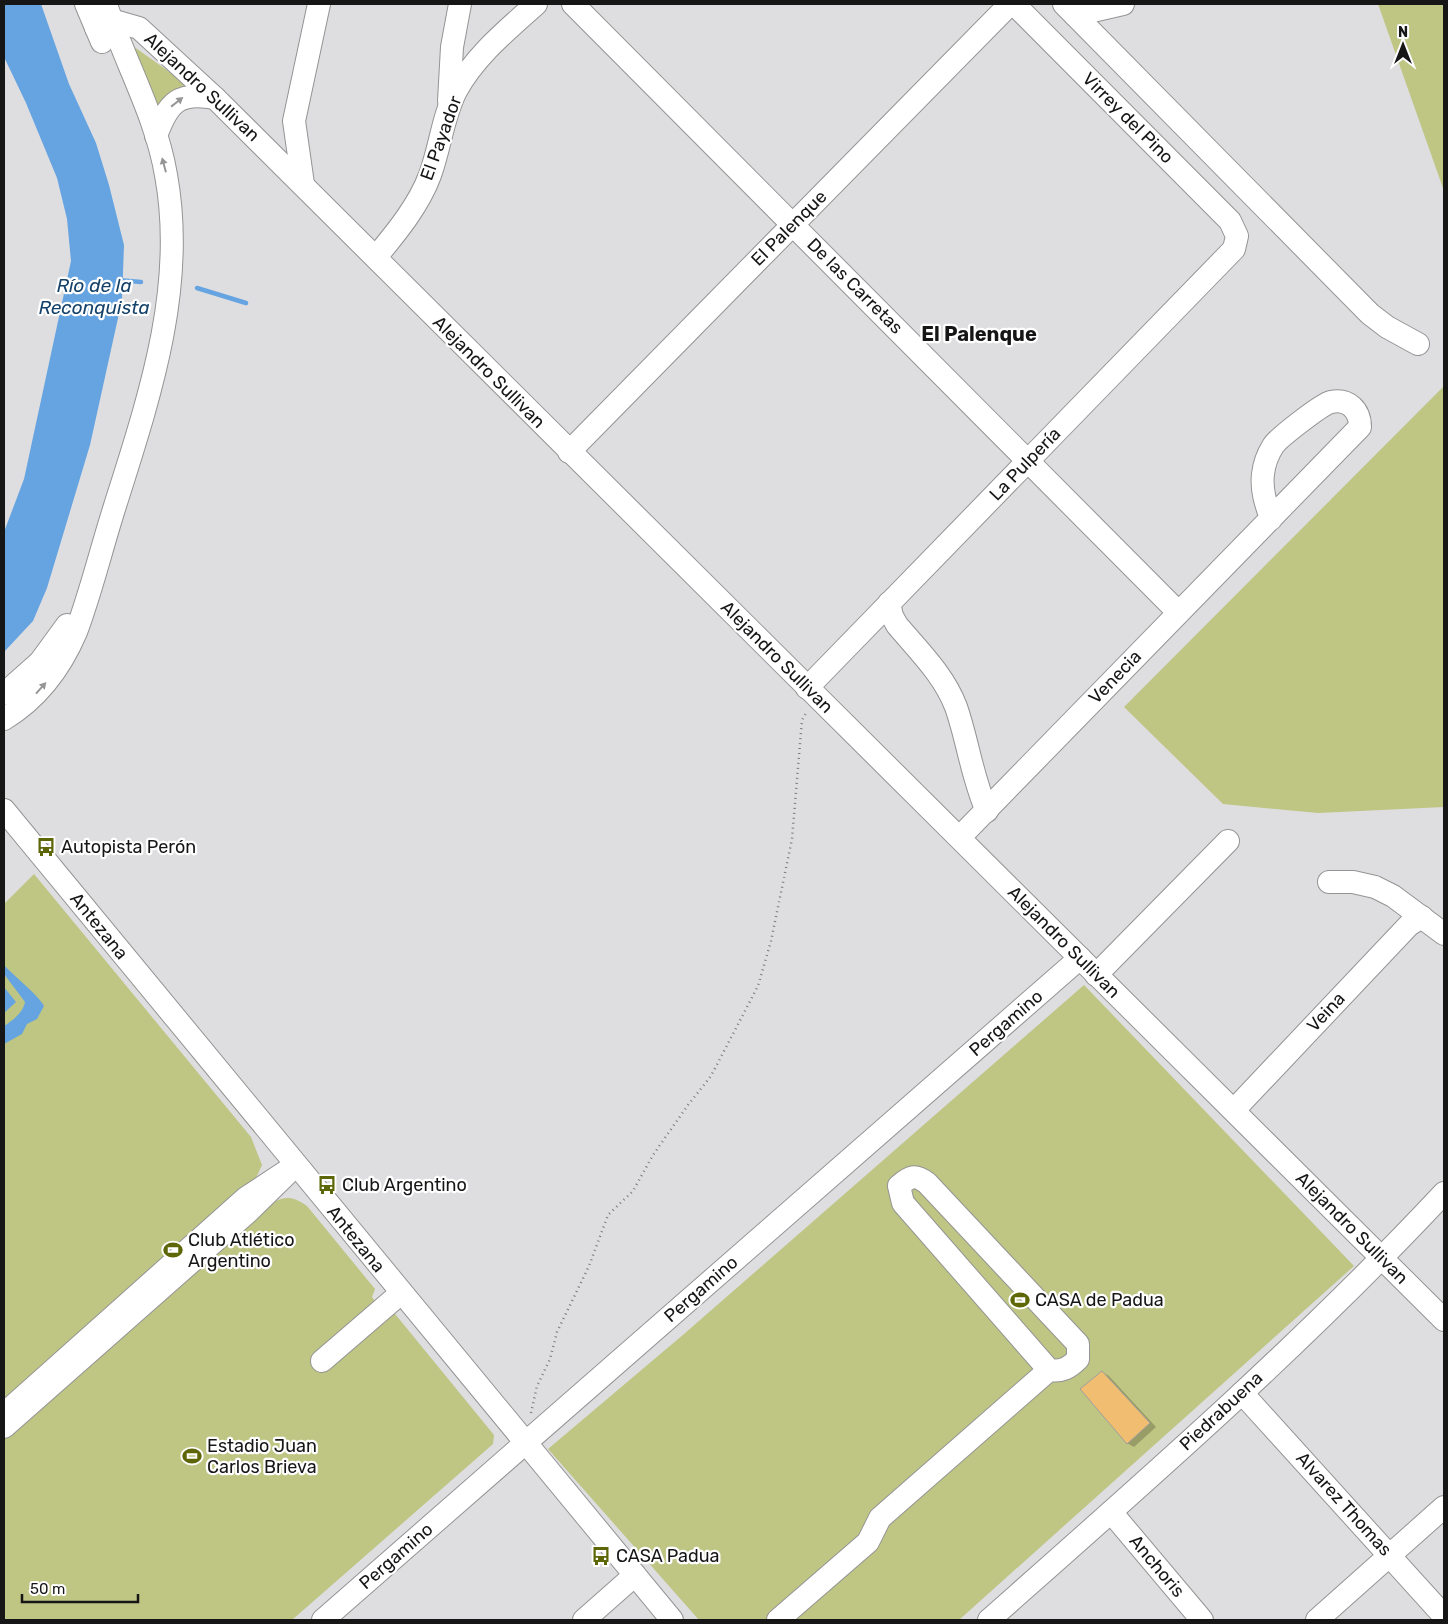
<svg xmlns="http://www.w3.org/2000/svg" width="1448" height="1624" viewBox="0 0 1448 1624" font-family="Rubik,sans-serif">
<style>
.green{fill:#bfc583}
.water{fill:#66a4e1}
.shadow{fill:#0003}
.lines{fill:none;stroke-linecap:round;stroke-linejoin:round}
.stream{stroke:#66a4e1;stroke-width:4.5}
.building{fill:#f0bd71;stroke:#a09f9e}
.minor-casing{stroke:#949495;stroke-width:24}
.path{stroke:#7c7c7d;stroke-width:2.5;stroke-dasharray:1 4;stroke-linecap:butt}
.minor{stroke:#fff;stroke-width:22}
.oneway{fill:#969696}
.labels{text-anchor:middle;stroke-width:4.5;stroke-linejoin:round;paint-order:stroke}
.street-label{font-size:18px;fill:#161616;stroke:#fff}
.poi-label{font-size:18px;fill:#161616;stroke:#fff;text-anchor:start}
.water-label{font-size:19px;font-style:italic;fill:#15426a;stroke:#fff}
.quarter-label{font-size:20px;font-weight:bold;fill:#161616;stroke:#fff}
</style>
<rect width="100%" height="100%" fill="#dedee0"/>
<!-- green -->
<g class="green">
<polygon points="1378,4 1444,4 1444,191"/>
<polygon points="130,44 185,83 185,87 173,90 157,105"/>
<polygon points="1444,386 1444,807 1318,813 1223,804 1124,707"/>
<path d="M34,874L251,1137L262,1165L255,1180L262,1211C278,1198 288,1192 307,1206L375,1289L372,1297L381,1310L391,1309L494,1435L493,1444L292,1620H4V904Z"/>
<polygon points="1084,985 1354,1266 959,1620 699,1620 548,1449 684,1334"/>
</g>
<!-- water -->
<g class="water">
<polygon points="4,4 41,4 69,84 96,143 109,185 124,245 122,300 90,445 47,588 33,621 4,652 4,532 24,479 71,261 67,219 57,178 26,103 4,57"/>
<path d="M4,965C14,976 38,995 44,1006L37,1019L27,1024L22,1034L4,1044V1026C12,1021 23,1013 25,1002L4,974Z"/>
<polygon points="4,987 16,1002 4,1013"/>
</g>
<!-- shadow -->
<polygon class="shadow" points="1102,1372 1109,1376 1156,1427 1134,1447 1127,1443"/>
<g class="lines">
<!-- stream -->
<g class="stream">
<polyline points="117,280 141,282"/>
<polyline points="197,288 246,303"/>
</g>
</g>
<!-- building -->
<polygon class="building" points="1102,1371 1150,1423 1127,1444 1080,1389"/>
<g class="lines">
<!-- minor casing -->
<g class="minor-casing">
<g id="minor">
<polyline points="86,4 102,42"/>
<polyline points="573,4 1178,612"/>
<polyline points="1064,4 1370,314 1387,327 1418,344"/>
<polyline points="1075,15 1123,4"/>
<polyline points="96,28 118,22 139,28 215,98 1444,1320"/>
<polyline points="449,101 452,47 460,4"/>
<path d="M156,136C168,103 178,91 215,98"/>
<polyline points="303,184 294,121 319,4"/>
<path d="M376,257C396,233 419,205 430,175C440,148 443,116 456,91C475,56 507,30 536,4"/>
<polyline points="569,452 1010,4"/>
<path d="M889,603L892,616L897,625C918,650 944,675 956,707C968,741 972,778 987,811"/>
<polyline points="807,688 1234,249 1237,236 1230,221 1014,4"/>
<polyline points="4,694 40,662 67,625"/>
<path d="M4,719C37,699 61,667 76,632C91,592 101,550 114,509C148,401 187,289 166,175C156,115 124,61 106,4"/>
<polyline points="4,810 672,1620"/>
<path d="M960,837L1360,427C1360,410 1348,398 1331,402C1322,404 1278,438 1273,446C1268,454 1264,465 1263,474C1261,490 1266,504 1271,519"/>
<polyline points="1329,882 1353,882 1375,887 1393,896 1444,934"/>
<polyline points="1096,975 1228,841"/>
<polyline points="1234,1110 1409,925 1422,917"/>
<polyline points="322,1361 401,1293"/>
<polyline points="1242,1393 1444,1616"/>
<polyline points="4,1414 246,1198 296,1165 250,1210 4,1427"/>
<polyline points="1111,1512 1202,1620"/>
<polyline points="323,1620 1080,958"/>
<polyline points="584,1620 635,1575"/>
<path d="M778,1620L868,1542L880,1518L1049,1370C1062,1372 1069,1368 1078,1359V1344L927,1183C915,1174 910,1176 899,1186L903,1203L1049,1370"/>
<path d="M989,1620C1145,1482 1302,1345 1444,1193"/>
<polyline points="1317,1620 1444,1507"/>
</g>
</g>
<!-- path -->
<polyline class="path" points="531,1413 537,1386 550,1359 557,1332 589,1266 608,1215 633,1191 653,1155 688,1105 711,1076 758,986 771,941 792,839 802,720 806,713"/>
<!-- minor -->
<use href="#minor" class="minor"/>
</g>
<!-- one-way arrows -->
<defs><path id="oneway-solid" d="M-6-.8H1V-3.2L6.5 0L1 3.2V.8H-6Z" transform="scale(1.25)"/></defs>
<g class="oneway">
<use href="#oneway-solid" transform="translate(177 102) rotate(-38)"/>
<use href="#oneway-solid" transform="translate(164 165) rotate(-105)"/>
<use href="#oneway-solid" transform="translate(41 688) rotate(-48)"/>
</g>
<!-- icons -->
<defs>
<g id="bus-bare" transform="scale(1.5)"><path d="M-5-6H5V4H4V6H2V4H-2V6H-4V4H-5ZM-3.5-4V0h7V-4ZM-3.5 1.2v1.5H-2V1.2ZM2 1.2v1.5H3.5V1.2Z" fill="#5e6707" stroke="#fff" stroke-width="2.5" paint-order="stroke"/></g>
<g id="stadium-bare" transform="scale(1.5)"><path d="M0-5a6.5 5 0 1 0 0 10a6.5 5 0 1 0 0-10ZM-3.5-1.8h7v3.6h-7Z" fill="#5e6707" stroke="#fff" stroke-width="2.5" paint-order="stroke"/></g>
</defs>
<g fill-rule="evenodd">
<use href="#bus-bare" x="46" y="847"/>
<use href="#bus-bare" x="327" y="1185"/>
<use href="#stadium-bare" x="173" y="1250"/>
<use href="#stadium-bare" x="1020" y="1300"/>
<use href="#stadium-bare" x="192" y="1456"/>
<use href="#bus-bare" x="601" y="1556"/>
</g>
<g class="labels">
<!-- street labels -->
<g class="street-label">
<text transform="translate(202 87) rotate(43)" y="6">Alejandro Sullivan</text>
<text transform="translate(1128 118) rotate(45)" y="6">Virrey del Pino</text>
<text transform="translate(441 138) rotate(-70)" y="6">El Payador</text>
<text transform="translate(789 228) rotate(-45)" y="6">El Palenque</text>
<text transform="translate(855 286) rotate(45)" y="6">De las Carretas</text>
<text transform="translate(489 372) rotate(45)" y="6">Alejandro Sullivan</text>
<text transform="translate(1025 464) rotate(-46)" y="6">La Pulpería</text>
<text transform="translate(777 657) rotate(45)" y="6">Alejandro Sullivan</text>
<text transform="translate(1115 677) rotate(-46)" y="6">Venecia</text>
<text transform="translate(99 926) rotate(51)" y="6">Antezana</text>
<text transform="translate(1064 942) rotate(45)" y="6">Alejandro Sullivan</text>
<text transform="translate(1326 1012) rotate(-47)" y="6">Veina</text>
<text transform="translate(1006 1023) rotate(-41)" y="6">Pergamino</text>
<text transform="translate(1352 1228) rotate(45)" y="6">Alejandro Sullivan</text>
<text transform="translate(356 1239) rotate(51)" y="6">Antezana</text>
<text transform="translate(701 1289) rotate(-41)" y="6">Pergamino</text>
<text transform="translate(1221 1411) rotate(-43)" y="6">Piedrabuena</text>
<text transform="translate(1344 1504) rotate(48)" y="6">Alvarez Thomas</text>
<text transform="translate(396 1556) rotate(-41)" y="6">Pergamino</text>
<text transform="translate(1157 1566) rotate(50)" y="6">Anchoris</text>
</g>
<!-- poi labels -->
<g class="poi-label">
<text x="61" y="853">Autopista Perón</text>
<text x="342" y="1191">Club Argentino</text>
<text x="188" y="1246">Club Atlético<tspan x="188" dy="21">Argentino</tspan></text>
<text x="1035" y="1306">CASA de Padua</text>
<text x="207" y="1452">Estadio Juan<tspan x="207" dy="21">Carlos Brieva</tspan></text>
<text x="616" y="1562">CASA Padua</text>
</g>
<!-- water labels -->
<g class="water-label">
<text x="94" y="292">Río de la<tspan x="94" dy="22">Reconquista</tspan></text>
</g>
<!-- quarter labels -->
<g class="quarter-label">
<text x="979" y="341">El Palenque</text>
</g>
</g>
<!-- border -->
<rect width="1448" height="1624" fill="none" stroke="#161616" stroke-width="10"/>
<!-- north arrow -->
<g transform="translate(1403 45)" stroke="#ffffff" stroke-width="4" paint-order="stroke">
<path d="M0-4L9 19L0 12L-9 19Z" fill="#161616"/>
<text y="-8" font-size="14" font-weight="bold" text-anchor="middle" fill="#161616">N</text>
</g>
<!-- scale -->
<path d="M22 1594v8h116v-8" fill="none" stroke="#161616" stroke-width="2.5"/>
<text x="30" y="1594" font-size="15" fill="#161616" stroke="#ffffff" stroke-width="4" paint-order="stroke">50 m</text>
</svg>
